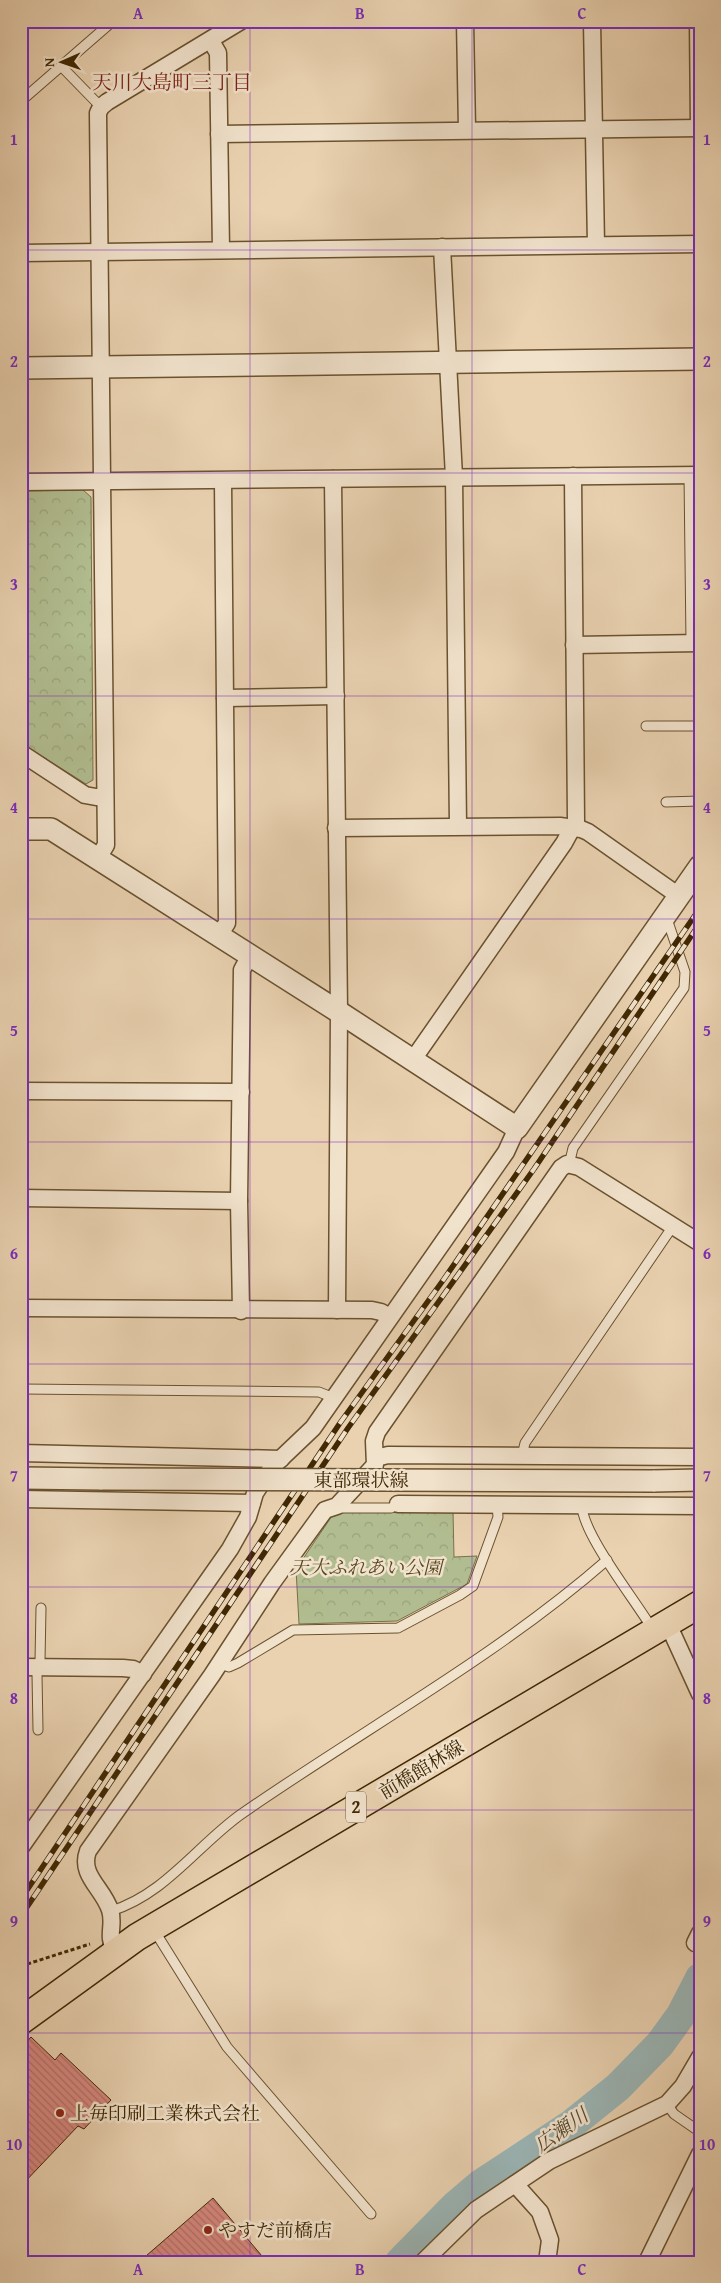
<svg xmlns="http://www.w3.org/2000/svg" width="721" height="2283" viewBox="0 0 721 2283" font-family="'Gentium Book Plus','Noto Serif JP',serif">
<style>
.park{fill:url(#park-crowns);stroke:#78724a}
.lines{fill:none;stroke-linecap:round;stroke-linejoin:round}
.river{stroke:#9bb5b5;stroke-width:30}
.building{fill:url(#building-back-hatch);stroke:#3f2803}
.service-casing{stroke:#6a522e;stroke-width:11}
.minor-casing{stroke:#6a522e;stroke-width:19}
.tertiary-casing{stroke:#6a522e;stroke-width:24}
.primary-casing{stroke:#3f2803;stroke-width:29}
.path{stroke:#3f2803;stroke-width:3;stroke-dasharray:4 2.5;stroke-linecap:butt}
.service{stroke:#f1e2cc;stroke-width:9}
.minor{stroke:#f1e2cc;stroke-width:16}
.tertiary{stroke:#f1e2cc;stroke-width:21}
.primary{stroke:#ead2b1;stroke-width:26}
.rail-casing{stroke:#3f2803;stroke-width:5.5}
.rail{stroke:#f1e2cc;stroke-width:4;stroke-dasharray:11;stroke-linecap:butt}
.tertiary-bridge-casing{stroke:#6a522e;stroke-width:24;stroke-linecap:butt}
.tertiary-bridge{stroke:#f1e2cc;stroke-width:21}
.grid{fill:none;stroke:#7b2cbf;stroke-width:1;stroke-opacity:0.55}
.poi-dot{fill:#8f2418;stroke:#f1e2cc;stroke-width:2}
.labels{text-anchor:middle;stroke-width:5;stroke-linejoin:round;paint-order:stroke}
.shield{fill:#f1e2cc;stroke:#74603f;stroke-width:1}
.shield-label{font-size:18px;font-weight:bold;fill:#3f2803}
.street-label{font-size:19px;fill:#3f2803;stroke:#f1e2cc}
.park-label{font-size:19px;font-style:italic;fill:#56461f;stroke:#f1e2cc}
.poi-label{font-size:19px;fill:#3f2803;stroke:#f1e2cc;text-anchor:start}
.neighbourhood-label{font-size:20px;fill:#7a1f14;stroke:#f1e2cc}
.water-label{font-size:20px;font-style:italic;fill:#564b30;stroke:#f1e2cc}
.neatline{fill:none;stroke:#7b2cbf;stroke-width:2}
.grid-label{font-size:16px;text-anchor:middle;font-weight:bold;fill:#7b2cbf}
</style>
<defs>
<pattern id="park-crowns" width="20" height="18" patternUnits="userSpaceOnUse" patternTransform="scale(1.25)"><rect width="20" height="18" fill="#b1bd90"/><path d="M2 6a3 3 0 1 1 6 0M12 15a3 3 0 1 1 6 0" fill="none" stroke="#99a27b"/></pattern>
<pattern id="building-back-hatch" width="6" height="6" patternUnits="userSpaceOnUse" patternTransform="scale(1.25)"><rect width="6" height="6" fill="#d88880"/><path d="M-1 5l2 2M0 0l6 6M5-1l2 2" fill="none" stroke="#b16f67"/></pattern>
</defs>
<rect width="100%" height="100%" fill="#ead2b1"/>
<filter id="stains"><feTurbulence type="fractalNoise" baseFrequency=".004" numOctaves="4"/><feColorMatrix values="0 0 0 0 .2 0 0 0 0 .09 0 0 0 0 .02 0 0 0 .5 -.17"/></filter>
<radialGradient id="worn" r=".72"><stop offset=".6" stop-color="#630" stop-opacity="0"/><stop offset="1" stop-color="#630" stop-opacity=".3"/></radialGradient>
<!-- park -->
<g class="park">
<polygon points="83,490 91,497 93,780 86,784 21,743 21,491"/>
<polygon points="342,1511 453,1511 454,1557 477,1556 467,1584 397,1621 299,1624 296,1569 332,1516"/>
</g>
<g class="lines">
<!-- river -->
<polyline class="river" points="400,2262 455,2206 481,2184 572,2124 618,2087 660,2044 681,2015 700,1978"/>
</g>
<!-- building -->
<g class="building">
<polygon points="31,2037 55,2060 61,2053 111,2100 84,2129 78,2126 21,2186 21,2048"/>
<polygon points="213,2198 267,2262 139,2262"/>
</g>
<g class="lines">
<!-- service casing -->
<g class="service-casing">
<g id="service">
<polyline points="61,66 101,107"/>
<polyline points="21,101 113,21"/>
<polyline points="689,475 691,643"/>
<polyline points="646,726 700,726"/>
<polyline points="666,802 700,801"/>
<polyline points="569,1165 573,1148 684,988 685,972 666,916"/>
<polyline points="21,1389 319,1392 334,1398"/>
<polyline points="522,1456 525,1443 673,1226"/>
<polyline points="337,1506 342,1508 391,1508 398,1504"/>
<path d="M582,1506C583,1535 636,1601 653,1630"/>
<polyline points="219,1664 229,1667 238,1663 293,1630 398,1628 460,1595 473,1586 498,1517 497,1505"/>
<polyline points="38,1730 37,1674 40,1661 41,1608"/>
<path d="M111,1911C164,1895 197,1846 240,1815C362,1730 495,1658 607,1560"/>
<polyline points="154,1930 227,2047 371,2214"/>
<polyline points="667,2104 674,2114 700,2132"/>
</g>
</g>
<!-- minor casing -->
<g class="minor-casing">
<g id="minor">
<polyline points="465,21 467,130"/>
<polyline points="592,21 596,245"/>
<polyline points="698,21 699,128"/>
<polyline points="211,41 218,53 221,250"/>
<polyline points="219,134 700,128"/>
<polyline points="442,247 454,477 458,826"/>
<polyline points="21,253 700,244"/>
<polyline points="333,479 339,1012 337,1310"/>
<polyline points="21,482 700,475"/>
<polyline points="574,645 700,643"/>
<polyline points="225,698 336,696"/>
<polyline points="21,753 85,795 96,797 105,797"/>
<polyline points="336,828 560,826 581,829 588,832 679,896"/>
<polyline points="98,858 106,845 98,113 101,107 107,102 241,21"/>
<polyline points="219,935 227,923 223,481"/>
<polyline points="412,1061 564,843 576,821 573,476"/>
<polyline points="21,1091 241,1092"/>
<polyline points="21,1198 239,1201"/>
<polyline points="21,1308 372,1310 381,1312 390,1317"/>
<polyline points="241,1311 239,1201 242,970 250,955"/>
<polyline points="21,1453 281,1459"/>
<polyline points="376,1458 388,1455 700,1457"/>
<polyline points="21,1499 252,1503"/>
<polyline points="398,1504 700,1506"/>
<polyline points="668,1624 700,1694"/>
<polyline points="21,1667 123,1668 133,1669 143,1674"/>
<polyline points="21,1847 230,1549 248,1517 255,1493 272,1467 313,1428 506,1152 517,1128"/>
<polyline points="695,1943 700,1933"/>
<path d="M115,1951C106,1935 115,1925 110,1910C103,1888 79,1875 88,1851L212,1675L272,1583L322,1514L325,1510L337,1506L375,1465L374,1441L377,1432L561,1168L567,1164L579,1167L700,1243"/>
<polyline points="515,2184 540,2212 550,2240 547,2262"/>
<polyline points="423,2262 476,2210 549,2161 667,2104 683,2086 700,2057"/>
<polyline points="647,2262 700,2154"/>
</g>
</g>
<!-- tertiary casing -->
<g class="tertiary-casing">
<g id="tertiary">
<polyline points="21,368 700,359"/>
<polyline points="21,829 51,829 339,1012 517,1128 700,866"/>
<polyline points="21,1478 102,1479"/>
<polyline points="653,1481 700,1480"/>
</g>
</g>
<!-- primary casing -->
<g class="primary-casing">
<polyline id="primary" points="21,2021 137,1937 700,1604"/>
</g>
<!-- path -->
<polyline class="path" points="21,1966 90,1944"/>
<!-- service -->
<use href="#service" class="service"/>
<!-- minor -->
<use href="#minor" class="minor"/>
<!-- tertiary -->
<use href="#tertiary" class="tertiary"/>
<!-- primary -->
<use href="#primary" class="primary"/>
<!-- rail casing -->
<g class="rail-casing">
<g id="rail">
<polyline points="21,1899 340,1423 444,1279 700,908"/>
<polyline points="21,1916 348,1428 534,1169 700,923"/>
</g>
</g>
<!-- rail -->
<use href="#rail" class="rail"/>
<!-- tertiary-bridge casing -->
<g class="tertiary-bridge-casing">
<polyline id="tertiary-bridge" points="102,1479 653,1481"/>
</g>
<!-- tertiary-bridge -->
<use href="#tertiary-bridge" class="tertiary-bridge"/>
</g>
<!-- grid -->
<path class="grid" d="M250,21V2262M472,21V2262M21,250H700M21,473H700M21,696H700M21,919H700M21,1142H700M21,1364H700M21,1587H700M21,1810H700M21,2033H700"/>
<!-- markers -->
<g class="poi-dot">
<circle cx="60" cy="2113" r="5"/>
<circle cx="208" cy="2230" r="5"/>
</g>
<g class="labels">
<!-- shield labels -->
<rect class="shield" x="346" y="1791.5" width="20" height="31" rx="4"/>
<g class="shield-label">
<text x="356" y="1813">2</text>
</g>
<!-- street labels -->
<g class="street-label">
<text x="361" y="1487">東部環状線</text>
<text transform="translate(421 1769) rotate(-31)" y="7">前橋館林線</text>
</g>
<!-- park labels -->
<g class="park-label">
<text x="366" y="1574">天大ふれあい公園</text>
</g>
<!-- poi labels -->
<g class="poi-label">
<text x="70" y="2120">上毎印刷工業株式会社</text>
<text x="218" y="2237">やすだ前橋店</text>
</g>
<!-- neighbourhood labels -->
<g class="neighbourhood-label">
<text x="172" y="89">天川大島町三丁目</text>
</g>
<!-- water labels -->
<g class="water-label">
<text transform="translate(561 2130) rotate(-35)" y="7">広瀬川</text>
</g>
</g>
<!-- margin -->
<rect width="721" height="2283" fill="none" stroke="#ead2b1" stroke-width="55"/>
<!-- north arrow -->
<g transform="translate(62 62) rotate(268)" stroke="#f1e2cc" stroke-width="4" paint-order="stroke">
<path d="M0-4L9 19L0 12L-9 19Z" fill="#3f2803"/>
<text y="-8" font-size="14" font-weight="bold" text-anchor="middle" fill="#3f2803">N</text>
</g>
<rect x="28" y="28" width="666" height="2228" class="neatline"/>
<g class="grid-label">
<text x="138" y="19">A</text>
<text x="360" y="19">B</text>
<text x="582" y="19">C</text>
<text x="14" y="145">1</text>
<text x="707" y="145">1</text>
<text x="14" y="367">2</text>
<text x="707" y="367">2</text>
<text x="14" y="590">3</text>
<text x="707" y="590">3</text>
<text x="14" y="813">4</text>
<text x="707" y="813">4</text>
<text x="14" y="1036">5</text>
<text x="707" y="1036">5</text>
<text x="14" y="1259">6</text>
<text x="707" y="1259">6</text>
<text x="14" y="1481">7</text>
<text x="707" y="1481">7</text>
<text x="14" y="1704">8</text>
<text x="707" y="1704">8</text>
<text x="14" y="1927">9</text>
<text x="707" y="1927">9</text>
<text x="14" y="2150">10</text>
<text x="707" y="2150">10</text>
<text x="138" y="2275">A</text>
<text x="360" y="2275">B</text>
<text x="582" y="2275">C</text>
</g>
<rect width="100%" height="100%" filter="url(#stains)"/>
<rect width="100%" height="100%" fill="url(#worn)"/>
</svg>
